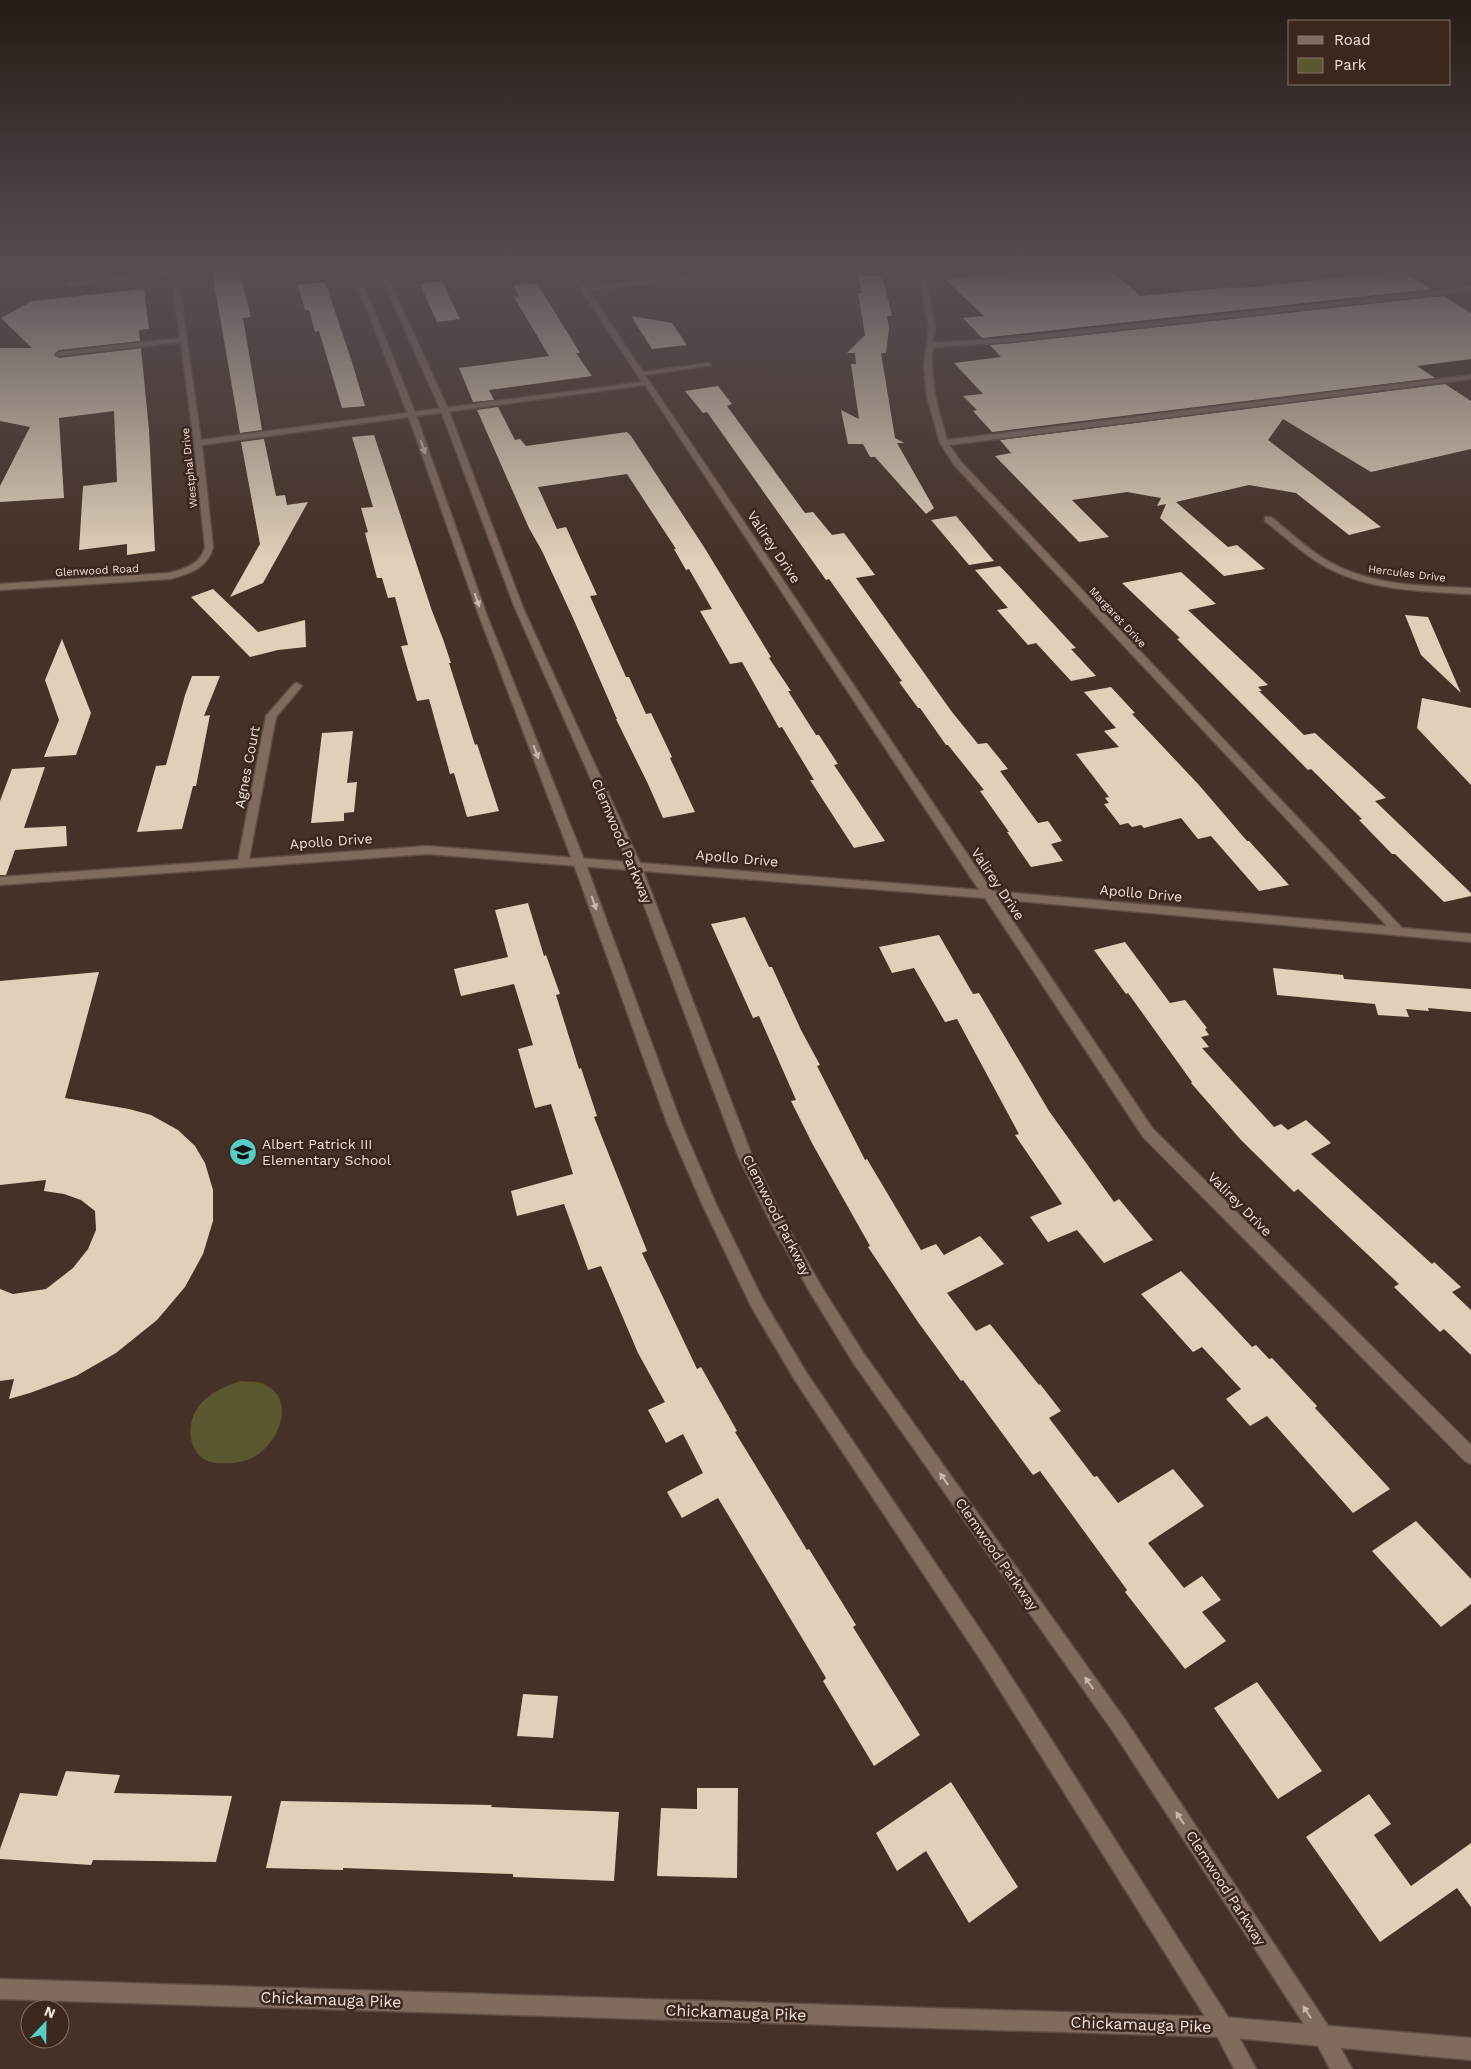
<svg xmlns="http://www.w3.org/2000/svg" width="1471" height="2069" viewBox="0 0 1471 2069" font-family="'Work Sans',sans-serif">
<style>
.green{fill:#5a5731}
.building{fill:#e0d0ba}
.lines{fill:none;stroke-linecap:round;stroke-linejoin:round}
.minor-casing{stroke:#5e4d44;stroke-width:3}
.tertiary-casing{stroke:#5e4d44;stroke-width:3}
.minor{fill:#816a5e;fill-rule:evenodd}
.tertiary{fill:#816a5e;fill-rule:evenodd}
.oneway{fill:#c9b8b0}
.labels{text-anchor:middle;stroke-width:5;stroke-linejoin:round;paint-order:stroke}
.far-street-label{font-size:11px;fill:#f0e2dc;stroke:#3b271d}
.street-label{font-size:14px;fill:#f0e2dc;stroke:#3b271d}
.poi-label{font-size:14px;fill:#f0e2dc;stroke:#3b271d;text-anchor:start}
.near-street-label{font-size:16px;fill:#f0e2dc;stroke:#3b271d}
</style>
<rect width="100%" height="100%" fill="#453127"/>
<!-- green -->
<path class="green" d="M241,1381C247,1382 258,1381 264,1384C296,1399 280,1440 257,1455C245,1463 230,1464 216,1463C188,1460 184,1425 199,1406C210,1392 225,1386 241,1381Z"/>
<!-- building -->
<g class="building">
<polygon points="212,271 239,271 251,317 243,318 262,430 240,433"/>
<polygon points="1032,271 1110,271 1141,296 1233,287 1235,288 1255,287 1401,271 1432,289 982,338 963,318 984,316 946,280"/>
<polygon points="858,276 880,276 881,279 883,279 892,316 887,316 889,328 886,353 881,353 895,438 904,443 897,443 934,508 926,514 875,457 870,457 863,444 848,444 841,410 859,419 851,364 856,364 855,353 847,353 865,335 858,293 862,293"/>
<polygon points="442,281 460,319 437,322 420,284"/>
<polygon points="325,282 352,362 365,406 342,408 319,331 315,332 309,310 305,310 298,285"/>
<polygon points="537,283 580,353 576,353 592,376 489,390 494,400 473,402 459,368 549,356 514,297 519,296 513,286"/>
<polygon points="144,289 149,329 139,330 140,341 59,350 54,355 59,358 141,348 149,430 155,551 127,555 127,544 79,550 83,486 117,482 114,411 59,418 64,498 0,502 0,486 30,427 0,421 0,348 32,348 1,318 32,301"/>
<polygon points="1443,296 1471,313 1471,359 1417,366 1435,378 992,432 973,411 977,410 963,396 983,394 954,363 1001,357 990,345"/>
<polygon points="631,316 672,323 687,345 652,349"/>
<polygon points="1445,384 1471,401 1471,449 1371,472 1283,419 1268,440 1381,527 1349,535 1296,493 1249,485 1176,502 1228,547 1237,545 1265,569 1224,576 1160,518 1166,504 1157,506 1161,498 1127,492 1072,500 1109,537 1079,542 995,456 1011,453 1000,440"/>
<polygon points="718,386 732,404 727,406 805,513 813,512 832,535 844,533 875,575 856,578 952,712 978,744 987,743 1008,769 1000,771 1038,823 1048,821 1062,841 1051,844 1063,861 1031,867 1007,832 1009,832 980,791 984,790 948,745 946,745 920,708 918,708 899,682 902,681 871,638 829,579 826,580 707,412 703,413 685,391"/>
<polygon points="498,407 515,440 520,439 526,446 627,432 631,436 704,547 771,657 769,658 791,691 788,691 816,735 819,735 838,764 834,765 885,841 854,848 810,780 814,780 782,727 779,728 742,662 730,664 700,611 712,609 689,569 686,570 674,549 676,549 627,474 538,487 557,529 566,527 597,595 590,596 626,677 629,677 646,714 651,713 672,757 670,758 695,812 663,818 648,784 616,719 617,719 573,618 542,551 529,528 477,410"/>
<polygon points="374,435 432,611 443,639 451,663 449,663 475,745 477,744 499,811 467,817 454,773 450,774 429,699 417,701 401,646 408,645 395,597 388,598 382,578 377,578 365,533 368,532 361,508 373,507 352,437"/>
<polygon points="264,439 276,496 285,495 287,505 308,502 263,583 230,597 260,544 241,442"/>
<polygon points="956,516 994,561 969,565 931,520"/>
<polygon points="1000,566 1071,643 1076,648 1071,649 1096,676 1071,681 1036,643 1028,645 997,610 1008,608 975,570"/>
<polygon points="1181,572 1216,604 1188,610 1268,685 1258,687 1262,691 1259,691 1304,735 1315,733 1386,798 1375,801 1471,893 1471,896 1444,902 1395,854 1392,854 1359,820 1362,819 1311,769 1308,770 1177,639 1180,638 1122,583"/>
<polygon points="213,589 258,632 305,620 306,647 278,650 250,657 191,597"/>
<polygon points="1405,615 1428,617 1461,693 1421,655"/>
<polygon points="62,639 91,713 76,755 44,757 59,720 45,680"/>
<polygon points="192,676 220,676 204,716 210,715 196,786 193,786 182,829 137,832 156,766 166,765 185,695"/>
<polygon points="1111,687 1135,713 1132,714 1199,785 1247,841 1249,841 1289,885 1259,891 1211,836 1198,839 1181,818 1144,828 1141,825 1132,827 1128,823 1120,825 1104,804 1109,803 1105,798 1109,797 1076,754 1119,747 1104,731 1116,728 1084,692"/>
<polygon points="1422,698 1471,708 1471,785 1417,728"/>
<polygon points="353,731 347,783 357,782 354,812 344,813 344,821 311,823 322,733"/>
<polygon points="45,767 24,828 66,826 67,846 15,850 6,875 0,875 0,801 12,769"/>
<polygon points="528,903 544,956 546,955 560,994 556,995 579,1069 581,1068 597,1116 594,1117 647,1251 642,1253 697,1369 701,1367 737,1431 735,1432 807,1550 809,1549 856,1625 853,1627 920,1735 874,1766 823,1681 826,1678 718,1498 682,1518 667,1492 703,1473 683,1434 666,1443 648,1410 665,1402 638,1353 601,1266 588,1270 564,1204 517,1216 511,1191 573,1174 551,1104 535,1108 518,1049 533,1045 514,984 461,996 454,969 508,957 495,910"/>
<polygon points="745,917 769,967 772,967 801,1030 820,1065 817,1066 865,1160 867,1159 921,1250 936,1244 944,1255 980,1236 1004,1264 947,1293 976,1331 990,1324 1039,1385 1040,1384 1061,1411 1049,1418 1094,1477 1097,1476 1118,1503 1173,1469 1204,1506 1148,1543 1184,1588 1202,1576 1221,1600 1202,1612 1226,1641 1185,1669 1125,1592 1127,1590 1040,1471 1033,1475 963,1380 961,1381 918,1322 868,1247 870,1246 813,1145 791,1101 796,1100 759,1016 753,1018 711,924"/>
<polygon points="939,935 973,994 979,993 1049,1111 1114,1202 1119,1199 1153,1240 1104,1263 1077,1230 1048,1242 1030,1217 1062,1204 1015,1135 1019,1134 957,1019 945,1022 914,968 892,973 879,947"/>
<polygon points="1125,942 1170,1003 1185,1000 1207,1028 1205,1029 1209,1035 1201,1037 1209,1047 1202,1048 1274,1127 1281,1124 1288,1130 1306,1120 1331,1143 1311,1154 1432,1264 1434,1262 1461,1287 1452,1292 1471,1310 1471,1355 1444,1329 1440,1332 1394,1287 1399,1284 1298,1189 1294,1192 1241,1140 1191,1083 1192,1082 1128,993 1126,994 1094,950"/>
<polygon points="1273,968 1343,975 1344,979 1471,989 1471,1012 1428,1008 1429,1011 1406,1009 1409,1017 1378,1015 1375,1004 1277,995"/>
<polygon points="99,972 65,1098 129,1109 151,1115 178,1130 195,1146 205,1163 213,1190 213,1221 203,1254 185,1287 157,1320 116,1353 76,1376 30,1393 9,1399 14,1379 0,1381 0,1289 13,1294 46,1289 73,1268 88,1249 96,1230 95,1211 81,1200 64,1194 44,1191 46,1180 0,1185 0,981"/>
<polygon points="1181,1271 1252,1347 1256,1345 1269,1359 1272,1358 1317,1406 1315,1408 1390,1489 1353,1513 1267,1416 1250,1426 1226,1399 1241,1389 1202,1347 1193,1352 1141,1294"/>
<polygon points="1416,1521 1471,1579 1471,1604 1441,1627 1372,1551"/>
<polygon points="1257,1682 1322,1771 1278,1799 1214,1708"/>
<polygon points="523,1694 558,1696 553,1738 517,1736"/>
<polygon points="66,1771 120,1775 114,1793 232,1796 216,1862 93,1860 91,1865 0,1859 0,1849 20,1793 57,1796"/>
<polygon points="951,1782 1018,1887 969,1923 926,1851 897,1871 876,1833"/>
<polygon points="697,1788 738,1788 737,1878 657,1876 661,1808 697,1809"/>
<polygon points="1369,1794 1391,1824 1374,1835 1411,1886 1471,1843 1471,1907 1457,1888 1380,1942 1306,1837"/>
<polygon points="281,1801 492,1805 491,1807 619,1812 614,1881 513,1877 513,1874 343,1868 343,1870 266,1868"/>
</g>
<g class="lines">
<!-- minor casing -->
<g class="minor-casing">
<g id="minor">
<path d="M167,271H177L201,440L642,382L569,271H575L586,287L712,274L710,277L588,290L643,372L708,363L711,365L645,375L992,891L1387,926L955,466L940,443L927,397L924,366L929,328L919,271H925L935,328L933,343L1010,338L1471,287V291L1010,342L933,347C929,380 938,409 947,440L1471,375V379L949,445L961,462L1402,928L1471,934V942L998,899L1153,1129L1471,1445V1464L1465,1461L1143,1137L985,898L427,854L0,885V877L238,860L266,716L294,684L297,683L302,686L276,717L249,859L427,846L979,890L645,385L202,445L213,547C208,568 189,574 170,579L0,590V584L169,573C185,569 201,564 205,547L194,443L181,342L59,356L56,354L59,352L180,338L171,274L70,286L67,284Z"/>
<path d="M1265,517H1271C1289,531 1306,548 1326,560C1370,586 1421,586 1471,588V594C1419,591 1365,591 1319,563C1300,551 1283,535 1265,521Z"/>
<polygon points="0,1979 1223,2017 1471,2038 1471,2060 1223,2037 0,1999"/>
</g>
</g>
<!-- tertiary casing -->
<g class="tertiary-casing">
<g id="tertiary">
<polygon points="352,271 358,271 416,415 486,613 585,862 681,1123 716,1204 762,1298 806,1372 996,1653 1230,2020 1256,2069 1234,2069 1216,2034 984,1665 796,1382 752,1308 702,1204 667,1123 573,862 478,613 408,415"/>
<polygon points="379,271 385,271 449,411 523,608 641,865 752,1156 783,1219 821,1286 864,1354 1126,1721 1331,2030 1352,2069 1330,2069 1317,2044 1114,1733 854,1364 811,1294 773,1227 738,1156 629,865 515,608 441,411"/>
</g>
</g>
<!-- minor -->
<use href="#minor" class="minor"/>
<!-- tertiary -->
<use href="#tertiary" class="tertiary"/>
</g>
<!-- one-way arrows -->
<defs><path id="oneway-solid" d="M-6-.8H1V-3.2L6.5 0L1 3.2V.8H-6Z" transform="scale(1.25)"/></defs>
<g class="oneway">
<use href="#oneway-solid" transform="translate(423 447) rotate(71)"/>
<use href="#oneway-solid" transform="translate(477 600) rotate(71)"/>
<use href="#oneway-solid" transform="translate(536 752) rotate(69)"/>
<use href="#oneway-solid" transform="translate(594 903) rotate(70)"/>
<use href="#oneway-solid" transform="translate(944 1479) rotate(-125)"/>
<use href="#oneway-solid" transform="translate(1089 1683) rotate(-125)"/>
<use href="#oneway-solid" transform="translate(1180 1818) rotate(-123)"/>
<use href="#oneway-solid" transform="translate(1307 2012) rotate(-123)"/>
</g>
<!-- sky -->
<linearGradient id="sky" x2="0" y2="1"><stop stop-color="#261b15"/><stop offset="0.48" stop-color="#564e52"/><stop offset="1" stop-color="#564e52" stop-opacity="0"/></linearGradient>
<rect width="1471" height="561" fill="url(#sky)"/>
<!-- icons -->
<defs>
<g id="school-disc" transform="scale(1.4375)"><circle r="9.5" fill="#56cec4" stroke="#3b271d"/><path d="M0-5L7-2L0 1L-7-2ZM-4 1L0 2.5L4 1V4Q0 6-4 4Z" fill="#111"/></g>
</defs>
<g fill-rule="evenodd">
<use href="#school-disc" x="243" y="1152"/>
</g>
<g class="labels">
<!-- far-street labels -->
<g class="far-street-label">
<text transform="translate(189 468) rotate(-96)" y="4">Westphal Drive</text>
<text transform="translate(97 570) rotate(-3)" y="4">Glenwood Road</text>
<text transform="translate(1407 573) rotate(7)" y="4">Hercules Drive</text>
<text transform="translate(1118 617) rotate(47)" y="4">Margaret Drive</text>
</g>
<!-- street labels -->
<g class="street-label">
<text transform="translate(774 547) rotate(56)" y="5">Valirey Drive</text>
<text transform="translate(247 767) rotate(-79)" y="5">Agnes Court</text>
<text transform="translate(331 841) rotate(-4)" y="5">Apollo Drive</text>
<text transform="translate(622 841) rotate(67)" y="5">Clemwood Parkway</text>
<text transform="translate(737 858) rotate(5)" y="5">Apollo Drive</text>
<text transform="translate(998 884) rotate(56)" y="5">Valirey Drive</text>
<text transform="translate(1141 893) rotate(5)" y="5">Apollo Drive</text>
<text transform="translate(1240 1204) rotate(45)" y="5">Valirey Drive</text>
<text transform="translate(777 1215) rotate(63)" y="5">Clemwood Parkway</text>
<text transform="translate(997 1554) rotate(55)" y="5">Clemwood Parkway</text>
<text transform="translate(1226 1888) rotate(57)" y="5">Clemwood Parkway</text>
</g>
<!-- poi labels -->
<g class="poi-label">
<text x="262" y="1149">Albert Patrick III<tspan x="262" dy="16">Elementary School</tspan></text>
</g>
<!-- near-street labels -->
<g class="near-street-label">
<text transform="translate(331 1999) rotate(2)" y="6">Chickamauga Pike</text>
<text transform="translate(736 2012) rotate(2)" y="6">Chickamauga Pike</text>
<text transform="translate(1141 2024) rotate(2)" y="6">Chickamauga Pike</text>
</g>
</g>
<!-- legend -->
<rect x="1288" y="20" width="162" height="65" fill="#3b271d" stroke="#837269"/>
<rect x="1298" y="36" width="25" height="8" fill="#816a5e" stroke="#837269"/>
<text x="1334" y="45" font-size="15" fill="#f0e2dc">Road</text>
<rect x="1298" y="58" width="25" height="15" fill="#5a5731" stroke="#837269"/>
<text x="1334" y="70" font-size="15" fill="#f0e2dc">Park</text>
<!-- north arrow -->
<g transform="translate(45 2024) rotate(22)"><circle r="24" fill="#3b271d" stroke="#837269"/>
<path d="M0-4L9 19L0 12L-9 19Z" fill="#56cec4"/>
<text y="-8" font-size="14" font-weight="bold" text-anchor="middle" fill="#f0e2dc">N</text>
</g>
</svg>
